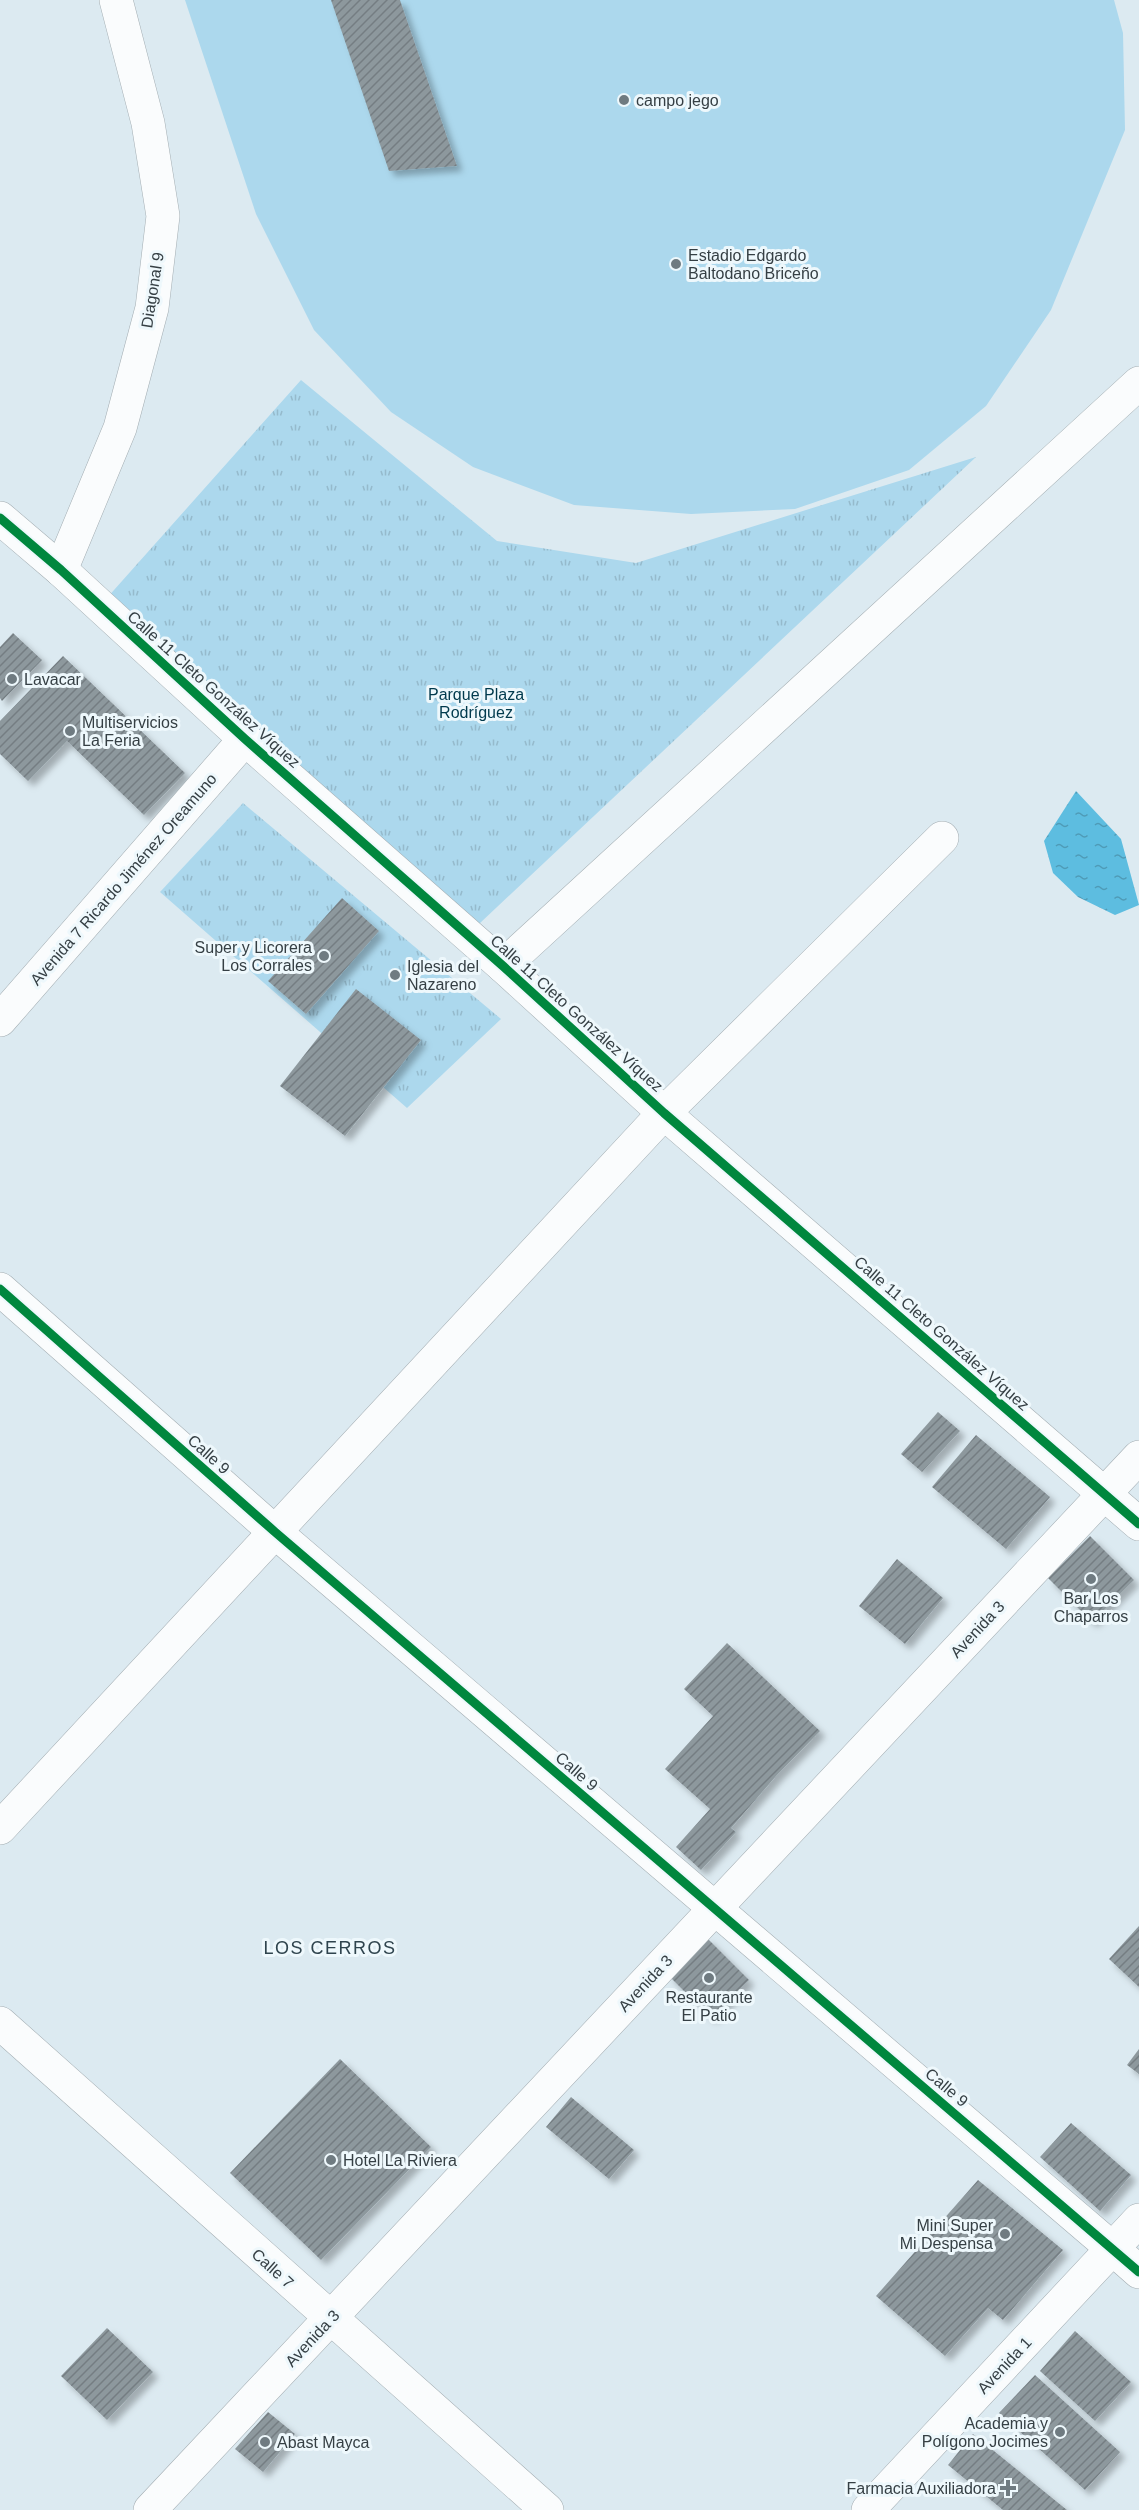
<svg xmlns="http://www.w3.org/2000/svg" width="1139" height="2510" viewBox="0 0 1139 2510" font-family="Arial,sans-serif">
<style>
.park{fill:url(#park-tufts)}
.pitch{fill:#acd8ed}
.water{fill:url(#water-ripples)}
.building{fill:url(#building-hatch);filter:url(#shadow)}
.lines{fill:none;stroke-linecap:round;stroke-linejoin:round}
.minor-casing{stroke:#a3adb2;stroke-width:34}
.tertiary-casing{stroke:#a3adb2;stroke-width:34}
.minor{stroke:#fafcfd;stroke-width:33}
.tertiary{stroke:#fafcfd;stroke-width:33}
.cycleway-casing{stroke:#eef8fc;stroke-width:13}
.cycleway{stroke:#00873e;stroke-width:9}
.poi-dot{fill:#6f7b81;stroke:#eef8fc;stroke-width:2}
.labels{text-anchor:middle;stroke-width:6;stroke-linejoin:round;paint-order:stroke}
.poi-label{font-size:16px;fill:#353f44;stroke:#eef8fc;text-anchor:start}
.street-label{font-size:16px;fill:#353f44;stroke:#eef8fc}
.park-label{font-size:16px;fill:#013a4d;stroke:#eef8fc}
.neighbourhood-label{font-size:18px;letter-spacing:1.5px;fill:#2f444e;stroke:#eef8fc}
</style>
<defs>
<pattern id="park-tufts" width="24" height="20" patternUnits="userSpaceOnUse" patternTransform="scale(1.5)"><rect width="24" height="20" fill="#acd8ed"/><path d="M3 7l-1-3M5 7V3M7 7l1-3M15 17l-1-3M17 17v-4M19 17l1-3" fill="none" stroke="#95bacc"/></pattern>
<pattern id="water-ripples" width="26" height="14" patternUnits="userSpaceOnUse" patternTransform="scale(1.5)"><rect width="26" height="14" fill="#5dbde0"/><path d="M2 4q2-2 4 0t4 0M15 11q2-2 4 0t4 0" fill="none" stroke="#4e9bb7"/></pattern>
<pattern id="building-hatch" width="6" height="6" patternUnits="userSpaceOnUse" patternTransform="scale(1.5)"><rect width="6" height="6" fill="#8d989d"/><path d="M-1 1l2-2M0 6l6-6M5 7l2-2" fill="none" stroke="#747d82"/></pattern>
<filter id="shadow"><feDropShadow dx="5.5" dy="5.5" stdDeviation="3" flood-color="#0004"/></filter>
</defs>
<rect width="100%" height="100%" fill="#dceaf1"/>
<!-- park -->
<g class="park">
<polygon points="301,380 497,541 636,563 976,457 479,924 106,599"/>
<polygon points="243,803 501,1019 407,1108 160,892"/>
</g>
<!-- pitch -->
<polygon class="pitch" points="185,0 1114,0 1123,33 1125,130 1051,310 986,406 909,470 795,509 691,514 574,505 473,467 391,412 314,330 256,214"/>
<!-- water -->
<polygon class="water" points="1076,791 1121,839 1139,905 1115,915 1078,897 1053,873 1044,841"/>
<!-- building -->
<g class="building">
<polygon points="331,0 400,0 457,166 389,171"/>
<polygon points="13,633 42,660 2,701 0,698 0,647"/>
<polygon points="63,656 185,773 144,815 67,741 28,781 0,754 0,721"/>
<polygon points="342,898 379,931 306,1014 268,981"/>
<polygon points="356,989 421,1040 345,1136 280,1086"/>
<polygon points="938,1412 960,1431 922,1472 901,1454"/>
<polygon points="976,1435 1050,1497 1006,1549 932,1487"/>
<polygon points="1090,1536 1134,1580 1092,1622 1048,1578"/>
<polygon points="897,1559 943,1598 905,1644 859,1606"/>
<polygon points="727,1643 820,1731 776,1776 731,1828 736,1832 701,1870 676,1847 710,1809 665,1769 713,1716 684,1689"/>
<polygon points="1139,1926 1139,1987 1109,1959"/>
<polygon points="706,1937 749,1980 711,2018 668,1975"/>
<polygon points="1139,2049 1139,2074 1127,2065"/>
<polygon points="340,2059 431,2147 321,2260 230,2173"/>
<polygon points="571,2097 634,2150 609,2179 546,2127"/>
<polygon points="1071,2123 1131,2175 1100,2211 1040,2157"/>
<polygon points="978,2180 1063,2250 1003,2320 988,2308 945,2356 876,2296"/>
<polygon points="107,2328 153,2372 107,2420 61,2376"/>
<polygon points="1075,2331 1131,2382 1095,2421 1040,2371"/>
<polygon points="1035,2375 1120,2452 1085,2490 999,2413"/>
<polygon points="268,2412 295,2434 263,2472 235,2449"/>
<polygon points="973,2434 1067,2510 1003,2510 948,2465"/>
</g>
<g class="lines">
<!-- minor casing -->
<g class="minor-casing">
<g id="minor">
<polyline points="0,518 61,570 245,739 503,966 664,1113 1139,1524"/>
<polyline points="61,570 120,428 152,308 163,216 148,123 116,0"/>
<polyline points="503,966 1139,383"/>
<polyline points="0,1020 245,739"/>
<polyline points="0,1289 275,1532 1113,2249"/>
<polyline points="0,1828 664,1113 942,838"/>
<polyline points="0,2023 547,2510"/>
<polyline points="150,2510 1139,1457"/>
</g>
</g>
<!-- tertiary casing -->
<g class="tertiary-casing">
<g id="tertiary">
<polyline points="1113,2249 1139,2272"/>
<polyline points="868,2510 1139,2220"/>
</g>
</g>
<!-- minor -->
<use href="#minor" class="minor"/>
<!-- tertiary -->
<use href="#tertiary" class="tertiary"/>
<!-- cycleway casing -->
<g class="cycleway-casing">
<g id="cycleway">
<polyline points="0,518 61,570 245,739 503,966 664,1113 1139,1524"/>
<polyline points="0,1289 275,1532 1139,2272"/>
</g>
</g>
<!-- cycleway -->
<use href="#cycleway" class="cycleway"/>
</g>
<!-- markers -->
<g class="poi-dot">
<circle cx="624" cy="100" r="6"/>
<circle cx="676" cy="264" r="6"/>
<circle cx="12" cy="679" r="6"/>
<circle cx="70" cy="731" r="6"/>
<circle cx="324" cy="956" r="6"/>
<circle cx="395" cy="975" r="6"/>
<circle cx="1091" cy="1579" r="6"/>
<circle cx="709" cy="1978" r="6"/>
<circle cx="331" cy="2160" r="6"/>
<circle cx="1005" cy="2234" r="6"/>
<circle cx="1060" cy="2432" r="6"/>
<circle cx="265" cy="2442" r="6"/>
<path d="M1005 2479h6v6h6v6h-6v6h-6v-6h-6v-6h6z"/>
</g>
<g class="labels">
<!-- poi labels -->
<g class="poi-label">
<text x="636" y="106">campo jego</text>
<text x="688" y="261">Estadio Edgardo<tspan x="688" dy="18">Baltodano Briceño</tspan></text>
<text x="24" y="685">Lavacar</text>
<text x="82" y="728">Multiservicios<tspan x="82" dy="18">La Feria</tspan></text>
<text x="312" y="953" text-anchor="end">Super y Licorera<tspan x="312" dy="18">Los Corrales</tspan></text>
<text x="407" y="972">Iglesia del<tspan x="407" dy="18">Nazareno</tspan></text>
<text x="1091" y="1604" text-anchor="middle">Bar Los<tspan x="1091" dy="18">Chaparros</tspan></text>
<text x="709" y="2003" text-anchor="middle">Restaurante<tspan x="709" dy="18">El Patio</tspan></text>
<text x="343" y="2166">Hotel La Riviera</text>
<text x="993" y="2231" text-anchor="end">Mini Super<tspan x="993" dy="18">Mi Despensa</tspan></text>
<text x="1048" y="2429" text-anchor="end">Academia y<tspan x="1048" dy="18">Polígono Jocimes</tspan></text>
<text x="277" y="2448">Abast Mayca</text>
<text x="996" y="2494" text-anchor="end">Farmacia Auxiliadora</text>
</g>
<!-- street labels -->
<g class="street-label">
<text transform="translate(152 290) rotate(-81)" y="6">Diagonal 9</text>
<text transform="translate(214 689) rotate(42)" y="6">Calle 11 Cleto González Víquez</text>
<text transform="translate(123 879) rotate(-49)" y="6">Avenida 7 Ricardo Jiménez Oreamuno</text>
<text transform="translate(577 1013) rotate(42)" y="6">Calle 11 Cleto González Víquez</text>
<text transform="translate(942 1333) rotate(41)" y="6">Calle 11 Cleto González Víquez</text>
<text transform="translate(209 1454) rotate(42)" y="6">Calle 9</text>
<text transform="translate(977 1629) rotate(-47)" y="6">Avenida 3</text>
<text transform="translate(577 1771) rotate(41)" y="6">Calle 9</text>
<text transform="translate(645 1983) rotate(-47)" y="6">Avenida 3</text>
<text transform="translate(947 2087) rotate(40)" y="6">Calle 9</text>
<text transform="translate(273 2268) rotate(42)" y="6">Calle 7</text>
<text transform="translate(312 2338) rotate(-47)" y="6">Avenida 3</text>
<text transform="translate(1004 2365) rotate(-47)" y="6">Avenida 1</text>
</g>
<!-- park labels -->
<g class="park-label">
<text x="476" y="700">Parque Plaza<tspan x="476" dy="18">Rodríguez</tspan></text>
</g>
<!-- neighbourhood labels -->
<g class="neighbourhood-label">
<text x="330" y="1954">LOS CERROS</text>
</g>
</g>
</svg>
